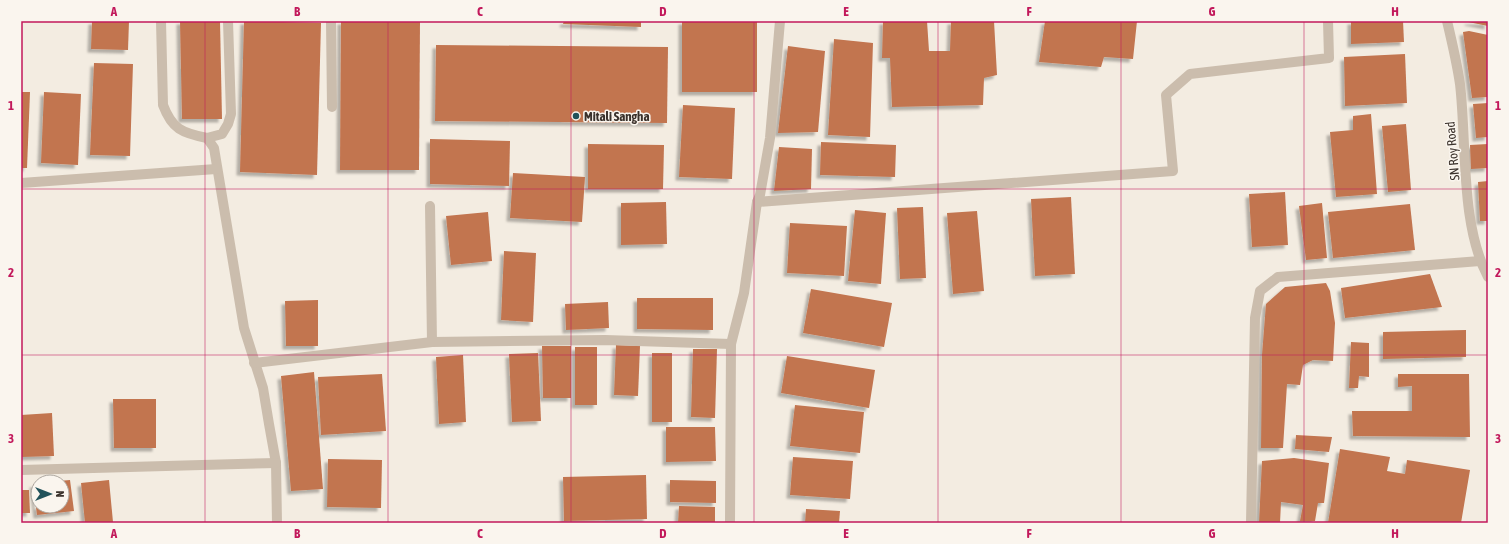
<svg xmlns="http://www.w3.org/2000/svg" width="1509" height="544" viewBox="0 0 1509 544" font-family="'Asap Condensed',sans-serif">
<style>
.building{fill:#c2744f;filter:url(#shadow)}
.lines{fill:none;stroke-linecap:round;stroke-linejoin:round}
.minor{stroke:#cbbdad;stroke-width:10}
.grid{fill:none;stroke:#c2185b;stroke-width:1;stroke-opacity:0.55}
.poi-dot{fill:#21525a;stroke:#faf5ee;stroke-width:1.5}
.labels{text-anchor:middle;stroke-width:3;stroke-linejoin:round;paint-order:stroke}
.poi-label{font-size:13px;font-weight:bold;fill:#3a312b;stroke:#faf5ee;text-anchor:start}
.street-label{font-size:13px;fill:#3a312b;stroke:#faf5ee}
.neatline{fill:none;stroke:#c2185b;stroke-width:1.5}
.grid-label{font-size:13px;text-anchor:middle;font-weight:bold;fill:#c2185b}
</style>
<defs>
<filter id="shadow"><feDropShadow dx="-3.5" dy="3.5" stdDeviation="1" flood-color="#0004"/></filter>
</defs>
<rect width="100%" height="100%" fill="#f3ece1"/>
<!-- building -->
<g class="building">
<polygon points="92,21 129,21 128,50 91,49"/>
<polygon points="180,21 220,21 222,119 182,119"/>
<polygon points="244,21 321,23 317,175 240,172"/>
<polygon points="341,21 420,21 419,170 340,170"/>
<polygon points="564,21 641,21 641,27 563,24"/>
<rect x="682" y="21" width="75" height="71"/>
<polygon points="883,21 927,21 929,51 950,51 951,21 994,21 997,75 984,78 983,105 892,107 890,58 882,58"/>
<polygon points="1045,21 1137,21 1133,59 1104,57 1101,67 1039,62"/>
<polygon points="1351,21 1403,21 1404,42 1351,44"/>
<polygon points="1468,21 1488,21 1488,26 1468,22"/>
<polygon points="1469,31 1488,35 1488,97 1472,98 1463,32"/>
<polygon points="834,39 873,43 870,137 828,135"/>
<polygon points="436,45 668,47 667,123 435,121"/>
<polygon points="788,46 825,51 818,132 778,133"/>
<polygon points="1405,54 1407,103 1345,106 1344,57"/>
<polygon points="94,63 133,64 130,156 90,155"/>
<polygon points="21,92 30,92 27,168 21,168"/>
<polygon points="44,92 81,94 78,165 41,163"/>
<polygon points="1488,103 1488,137 1476,138 1473,104"/>
<polygon points="683,105 735,108 732,179 679,177"/>
<polygon points="1371,114 1377,194 1336,197 1330,132 1353,130 1353,116"/>
<polygon points="1406,124 1411,190 1388,192 1382,126"/>
<polygon points="430,139 510,141 509,186 430,184"/>
<polygon points="821,142 896,145 895,177 820,175"/>
<polygon points="588,144 664,145 663,189 588,189"/>
<polygon points="1488,144 1488,168 1471,169 1470,145"/>
<polygon points="779,147 812,149 811,189 774,191"/>
<polygon points="513,173 585,177 582,222 510,218"/>
<polygon points="1488,181 1488,221 1480,221 1478,182"/>
<polygon points="1285,192 1288,245 1252,247 1249,194"/>
<polygon points="1071,197 1075,274 1035,276 1031,199"/>
<polygon points="666,202 667,244 621,245 621,203"/>
<polygon points="1322,203 1327,258 1306,260 1299,206"/>
<polygon points="1410,204 1415,250 1333,258 1328,212"/>
<polygon points="923,207 926,278 900,279 897,208"/>
<polygon points="855,210 886,213 881,284 848,281"/>
<polygon points="977,211 984,291 953,294 947,213"/>
<polygon points="488,212 492,261 451,265 446,216"/>
<polygon points="790,223 847,226 844,276 787,273"/>
<polygon points="504,251 536,253 533,322 501,320"/>
<polygon points="1430,274 1442,307 1345,318 1341,288"/>
<polygon points="1326,283 1330,291 1335,323 1333,361 1313,360 1303,365 1300,385 1287,384 1283,448 1261,448 1262,355 1266,304 1285,287"/>
<polygon points="811,289 892,303 884,347 803,333"/>
<polygon points="637,298 713,298 713,330 637,329"/>
<polygon points="318,300 318,346 286,346 285,301"/>
<polygon points="608,302 609,328 566,330 565,304"/>
<polygon points="1466,330 1466,357 1383,359 1383,332"/>
<polygon points="1351,342 1369,343 1369,377 1359,376 1358,388 1349,388"/>
<polygon points="616,345 640,346 638,396 614,395"/>
<polygon points="542,346 571,346 571,398 543,398"/>
<rect x="575" y="347" width="22" height="58"/>
<polygon points="693,349 717,349 715,418 691,417"/>
<polygon points="538,353 541,421 512,422 509,354"/>
<rect x="652" y="353" width="20" height="69"/>
<polygon points="463,355 466,422 439,424 436,357"/>
<polygon points="787,356 875,370 869,408 781,393"/>
<polygon points="314,372 323,489 291,491 281,376"/>
<polygon points="382,374 386,431 321,435 318,377"/>
<polygon points="1398,374 1469,374 1470,437 1353,436 1352,411 1412,411 1412,386 1398,387"/>
<polygon points="113,399 156,399 156,448 114,448"/>
<polygon points="795,405 864,412 860,453 790,446"/>
<polygon points="52,413 54,456 21,457 21,415"/>
<polygon points="666,427 715,427 716,461 666,462"/>
<polygon points="1296,435 1332,437 1329,452 1295,449"/>
<polygon points="1340,449 1390,457 1387,471 1405,474 1407,460 1470,470 1461,523 1328,523"/>
<polygon points="793,457 853,461 850,499 790,495"/>
<polygon points="1294,458 1329,463 1324,503 1318,503 1315,521 1300,521 1303,505 1281,502 1280,523 1259,523 1262,461"/>
<polygon points="328,459 382,460 381,508 327,507"/>
<polygon points="646,475 647,519 564,521 563,477"/>
<polygon points="70,480 74,511 37,515 33,484 38,484 38,506 62,506 62,482 59,481"/>
<polygon points="109,480 113,522 85,523 81,483"/>
<polygon points="670,480 716,481 716,503 670,502"/>
<polygon points="21,490 29,490 30,513 21,513"/>
<polygon points="679,506 715,507 715,523 678,523"/>
<polygon points="806,509 840,511 839,523 805,523"/>
</g>
<g class="lines">
<!-- minor -->
<g class="minor">
<path d="M161,21L163,105C172,129 182,133 207,138L214,148L244,328L263,388L269,424L276,463L277,523"/>
<polyline points="331,21 332,107"/>
<path d="M1447,21C1452,42 1457,63 1460,84C1467,144 1460,224 1488,277"/>
<polyline points="207,138 222,134 228,124 231,114 228,21"/>
<polyline points="21,183 216,169"/>
<polyline points="757,202 1173,171 1166,95 1190,74 1329,58 1328,21"/>
<polyline points="430,206 432,342"/>
<polyline points="254,363 432,342 605,340 731,344"/>
<polyline points="21,470 276,463"/>
<polyline points="730,523 731,344 744,293 757,202 760,195 770,138 780,21"/>
<polyline points="1251,523 1255,318 1260,291 1278,277 1480,261"/>
</g>
</g>
<!-- grid -->
<path class="grid" d="M205,21V523M388,21V523M571,21V523M754,21V523M938,21V523M1121,21V523M1304,21V523M21,189H1488M21,355H1488"/>
<!-- markers -->
<circle class="poi-dot" cx="576" cy="116" r="4"/>
<g class="labels">
<!-- poi labels -->
<g class="poi-label">
<text x="584" y="121">Mitali Sangha</text>
</g>
<!-- street labels -->
<g class="street-label">
<text transform="translate(1452 151) rotate(-95)" y="5">SN Roy Road</text>
</g>
</g>
<!-- border -->
<rect width="1509" height="544" fill="none" stroke="#faf5ee" stroke-width="44"/>
<!-- north arrow -->
<g transform="translate(50 494) rotate(90)"><circle r="19" fill="#faf5ee" stroke="#ada7a0"/>
<path d="M0-3L7 15L0 10L-7 15Z" fill="#21525a"/>
<text y="-6" font-size="11" font-weight="bold" text-anchor="middle" fill="#3a312b">N</text>
</g>
<rect x="22" y="22" width="1465" height="500" class="neatline"/>
<g class="grid-label">
<text x="114" y="16">A</text>
<text x="297" y="16">B</text>
<text x="480" y="16">C</text>
<text x="663" y="16">D</text>
<text x="846" y="16">E</text>
<text x="1029" y="16">F</text>
<text x="1212" y="16">G</text>
<text x="1395" y="16">H</text>
<text x="11" y="110">1</text>
<text x="1498" y="110">1</text>
<text x="11" y="277">2</text>
<text x="1498" y="277">2</text>
<text x="11" y="443">3</text>
<text x="1498" y="443">3</text>
<text x="114" y="538">A</text>
<text x="297" y="538">B</text>
<text x="480" y="538">C</text>
<text x="663" y="538">D</text>
<text x="846" y="538">E</text>
<text x="1029" y="538">F</text>
<text x="1212" y="538">G</text>
<text x="1395" y="538">H</text>
</g>
</svg>
